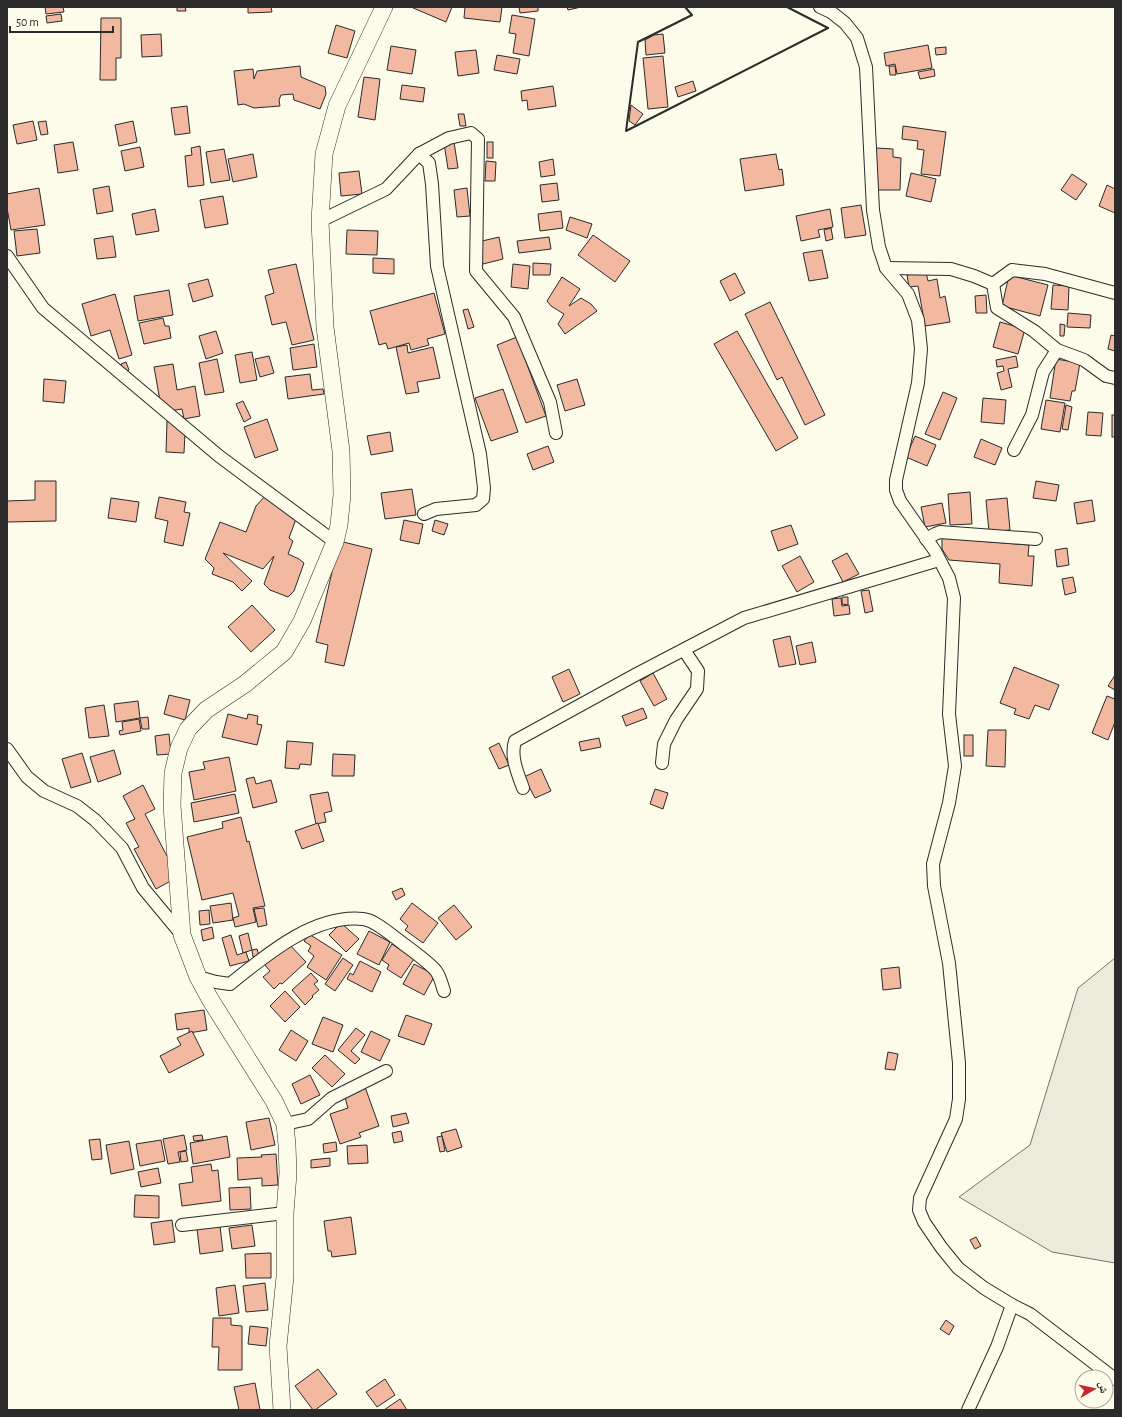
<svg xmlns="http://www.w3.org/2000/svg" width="1122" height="1417" viewBox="0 0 1122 1417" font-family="'Alegreya Sans','Noto Naskh Arabic',sans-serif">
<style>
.green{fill:#ecebdb;stroke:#74746e}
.building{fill:#f2b8a0;stroke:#2b2b2b}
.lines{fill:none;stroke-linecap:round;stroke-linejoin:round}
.street-casing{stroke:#2b2b2b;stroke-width:14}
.secondary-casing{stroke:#2b2b2b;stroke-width:18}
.street{stroke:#fdfbea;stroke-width:12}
.secondary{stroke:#fdfbea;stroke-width:17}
.wall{stroke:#2b2b2b;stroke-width:2}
</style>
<rect width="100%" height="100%" fill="#fdfbea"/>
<!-- green -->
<polygon class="green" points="1115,958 1115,1263 1052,1252 959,1197 1030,1145 1078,988"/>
<!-- building -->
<g class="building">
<polygon points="45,7 63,7 64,12 46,14"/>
<polygon points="177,7 185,7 186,11 177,11"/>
<polygon points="248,7 271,7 272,12 248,13"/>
<polygon points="411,7 452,7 446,22"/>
<polygon points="465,7 502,7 500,22 464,18"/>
<polygon points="519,7 538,7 538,11 520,13"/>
<polygon points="567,7 581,7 568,10"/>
<polygon points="61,14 62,21 47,23 46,16"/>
<polygon points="512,15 535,19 529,56 513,53 516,34 509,33"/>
<polygon points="101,18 121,18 121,58 116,58 116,80 100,80"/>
<polygon points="336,25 355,31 347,58 328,53"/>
<polygon points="161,34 162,56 142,57 141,35"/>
<polygon points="663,34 665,53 646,55 645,40 654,35"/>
<polygon points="928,45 932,68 897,74 895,64 886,66 884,53"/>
<polygon points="391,46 416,50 412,74 387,70"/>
<polygon points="946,47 946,54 936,55 935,48"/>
<polygon points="476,50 479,73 458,76 455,52"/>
<polygon points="497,55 520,59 517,74 494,70"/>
<polygon points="663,56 668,107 648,109 643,58"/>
<polygon points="300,66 301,77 325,87 326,94 320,109 294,100 293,94 281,95 279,100 280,106 254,108 244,104 238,105 234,71 253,69 254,79 257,71"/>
<polygon points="889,66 895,66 896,75 890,75"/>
<polygon points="934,69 935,76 920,79 918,72"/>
<polygon points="364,77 380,79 375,120 358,117"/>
<polygon points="693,81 696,91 678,97 675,87"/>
<polygon points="402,85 425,88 423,102 400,99"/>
<polygon points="553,86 556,106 528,110 527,100 522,101 521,91"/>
<polygon points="631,105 643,114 635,125 629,121"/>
<polygon points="187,106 190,133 175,135 171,108"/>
<polygon points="458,114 464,114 466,126 460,126"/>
<polygon points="33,121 37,140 17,144 13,125"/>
<polygon points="46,121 48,134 41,135 38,122"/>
<polygon points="133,121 137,142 119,146 115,125"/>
<polygon points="903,126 946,132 940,176 921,174 924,150 917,149 918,141 902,139"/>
<polygon points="73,142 78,170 58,173 54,145"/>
<polygon points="454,142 458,168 448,169 444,143"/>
<rect x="487" y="142" width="6" height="16"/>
<polygon points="200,146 204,185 188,187 185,156 192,155 191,148"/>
<polygon points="140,147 144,167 125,171 121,151"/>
<polygon points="876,148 893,149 893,157 901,158 900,190 874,190"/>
<polygon points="224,149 230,180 211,183 206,152"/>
<polygon points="253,154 257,177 233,182 228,159"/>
<polygon points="776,154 779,170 782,169 784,185 745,191 740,159"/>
<polygon points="553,159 555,175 541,177 539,162"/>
<polygon points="486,161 496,162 495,181 485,181"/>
<polygon points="359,171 362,194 341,196 339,173"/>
<polygon points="911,173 936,179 931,202 906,196"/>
<polygon points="1072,174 1087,184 1076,200 1061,190"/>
<polygon points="557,183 559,200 542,202 540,185"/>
<polygon points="1107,185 1115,189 1115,213 1099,206"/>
<polygon points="109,186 113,211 97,214 93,189"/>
<polygon points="39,188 45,225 11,230 7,208 7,194"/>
<polygon points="467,188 470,216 457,217 454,190"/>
<polygon points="223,196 228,224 205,228 200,200"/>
<polygon points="861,205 866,235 845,238 841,208"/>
<polygon points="155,209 159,231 136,235 132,214"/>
<polygon points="830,209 833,227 818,230 820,237 801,241 796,216"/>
<polygon points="561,211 563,228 540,231 538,214"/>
<polygon points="570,217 592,224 587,238 566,230"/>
<polygon points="831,228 833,239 826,241 824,230"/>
<polygon points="37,229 40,253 17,256 14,231"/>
<polygon points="347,230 378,231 377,255 346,254"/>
<polygon points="593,235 630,261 615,282 578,255"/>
<polygon points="113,236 116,257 97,259 94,239"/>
<polygon points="499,237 503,259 483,264 478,242"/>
<polygon points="549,237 551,249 519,253 517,241"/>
<polygon points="822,250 828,278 809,281 803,253"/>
<polygon points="373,258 394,259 394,274 373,273"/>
<polygon points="533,263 551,264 550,275 533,275"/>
<polygon points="296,264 314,340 292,345 286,322 272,325 265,296 274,293 268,270"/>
<polygon points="513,264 530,266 528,289 511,287"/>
<polygon points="926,272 928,281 937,279 940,298 945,296 950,322 925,326 918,286 909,287 907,275"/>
<polygon points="735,273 745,293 730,301 720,281"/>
<polygon points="1009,275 1048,285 1040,316 1002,306"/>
<polygon points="562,277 580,289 569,306 581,298 591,304 597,311 565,334 558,324 564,314 551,306 547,301"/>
<polygon points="208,279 213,296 193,302 188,284"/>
<polygon points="1053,285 1069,286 1068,310 1051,309"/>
<polygon points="169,290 173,315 138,321 134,296"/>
<polygon points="434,293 445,334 427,339 429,345 411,350 409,343 388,349 386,343 379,345 370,311"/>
<polygon points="115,294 132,355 119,359 110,330 91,336 82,304"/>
<polygon points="986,295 987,313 976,313 975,296"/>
<polygon points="770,302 825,415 805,425 782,377 777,380 745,314"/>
<polygon points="468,309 474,327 468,329 463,310"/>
<polygon points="1068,313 1091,315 1090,328 1067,327"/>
<polygon points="163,318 165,326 169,326 171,338 144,344 139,323"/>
<polygon points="1000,322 1025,329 1018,354 993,347"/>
<polygon points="1060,324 1065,325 1064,336 1060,336"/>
<polygon points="216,331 223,353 206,359 199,336"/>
<polygon points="737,331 798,438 776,451 714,344"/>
<polygon points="1111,335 1115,336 1115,351 1108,349"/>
<polygon points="517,337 546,416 526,423 497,345"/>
<polygon points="314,344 317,367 293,370 290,348"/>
<polygon points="407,345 408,353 433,347 440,378 417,382 419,392 406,394 396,347"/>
<polygon points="252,352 257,380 240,383 235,355"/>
<polygon points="269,356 274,373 260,377 255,359"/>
<polygon points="1016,356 1018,367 1008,369 1012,387 1001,390 997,373 1004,371 1003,366 997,367 996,360"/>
<polygon points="217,359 224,392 205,395 199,363"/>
<polygon points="1056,359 1080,363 1075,391 1072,391 1070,401 1050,398"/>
<polygon points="126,362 129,370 124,372 121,364"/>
<polygon points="173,364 177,390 195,386 200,416 184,419 182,409 162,412 154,367"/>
<polygon points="310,374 312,390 323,389 324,394 288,399 285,377"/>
<polygon points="44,379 66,381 64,403 43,401"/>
<polygon points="577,379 585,405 565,411 557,385"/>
<polygon points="503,389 518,432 491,441 475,398"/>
<polygon points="943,392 957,398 940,440 925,434"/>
<polygon points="983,398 1006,400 1004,424 981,422"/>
<polygon points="1046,400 1065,403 1060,432 1041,429"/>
<polygon points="243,401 251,418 244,422 236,404"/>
<polygon points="1066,405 1072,407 1068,430 1062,429"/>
<polygon points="1088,412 1103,413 1101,436 1086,435"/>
<rect x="1112" y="415" width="3" height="22"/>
<polygon points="267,419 278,450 255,458 244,427"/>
<polygon points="167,421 181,421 181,432 185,432 184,453 166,452"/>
<polygon points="390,432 393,451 371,455 367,436"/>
<polygon points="915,436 936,445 927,466 906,457"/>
<polygon points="981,439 1002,448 995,465 974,457"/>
<polygon points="548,446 554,462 533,470 527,454"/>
<polygon points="35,481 56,481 56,521 7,522 7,501 35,500"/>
<polygon points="1036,481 1059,485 1056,501 1033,498"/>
<polygon points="412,489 416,515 385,519 381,493"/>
<polygon points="970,492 972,524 950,525 948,494"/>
<polygon points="266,495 296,519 289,538 293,541 288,554 299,559 304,563 294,591 288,597 270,590 264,584 274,556 263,569 223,553 252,581 242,591 233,582 212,574 214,568 205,559 220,522 246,532 256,506"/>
<polygon points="159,497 186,502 184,512 190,513 183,546 164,542 168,521 155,518"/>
<polygon points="111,498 139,502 136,522 108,518"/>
<polygon points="1007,498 1010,530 989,532 986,500"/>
<polygon points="1092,500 1095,521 1077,524 1074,503"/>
<polygon points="942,503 946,523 925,527 921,507"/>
<polygon points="404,520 423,524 419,544 400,540"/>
<polygon points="435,520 448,524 444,535 432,531"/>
<polygon points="791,525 798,544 778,551 771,531"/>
<polygon points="942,538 1029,545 1028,556 1034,556 1032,586 999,583 1000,564 949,560 942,549"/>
<polygon points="339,541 372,549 344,666 325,662 328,645 316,642"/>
<polygon points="1067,548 1069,565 1057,567 1055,550"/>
<polygon points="847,553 859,574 843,582 832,561"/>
<polygon points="800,556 814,582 797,592 782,566"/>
<polygon points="1073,577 1076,592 1065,595 1062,579"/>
<polygon points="869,590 873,611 865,613 861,591"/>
<polygon points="842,597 848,597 848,605 842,604"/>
<polygon points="841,598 842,606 849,605 850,614 834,616 832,599"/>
<polygon points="252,605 275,630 251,652 228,627"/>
<polygon points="790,636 796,664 779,667 773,640"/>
<polygon points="812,642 816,662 800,665 796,646"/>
<polygon points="1014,667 1059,685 1049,710 1035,705 1029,719 1014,714 1016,709 1000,703"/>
<polygon points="569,669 580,694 563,702 552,677"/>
<polygon points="653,673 667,699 654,706 640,681"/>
<polygon points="1115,675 1115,690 1108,686"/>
<polygon points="169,695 190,700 185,720 164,714"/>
<polygon points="1107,696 1115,699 1115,722 1108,740 1092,733"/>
<polygon points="138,701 140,718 116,722 114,704"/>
<polygon points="104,705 109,736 89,738 85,708"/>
<polygon points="643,708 647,718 626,726 622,716"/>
<polygon points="228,714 247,719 248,714 258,716 257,724 262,725 257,745 222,737"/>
<polygon points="148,717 149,729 142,729 140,718"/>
<polygon points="139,719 141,731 120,735 119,731 123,730 122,722"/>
<polygon points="988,730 1006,730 1005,767 986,766"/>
<polygon points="169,734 171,754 157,755 155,736"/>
<rect x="964" y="735" width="9" height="21"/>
<polygon points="599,738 601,747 581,751 579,742"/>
<polygon points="287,741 313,743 311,765 300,764 299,769 285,768"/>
<polygon points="499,743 509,765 499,769 489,748"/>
<polygon points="114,750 121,774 98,782 90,757"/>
<polygon points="82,753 91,782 71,788 62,759"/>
<polygon points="333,754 355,755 354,776 332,776"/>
<polygon points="229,757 236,791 194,800 189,772 205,769 203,762"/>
<polygon points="541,769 551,791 535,798 524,777"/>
<polygon points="254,777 256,784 271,780 277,802 253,808 246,779"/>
<polygon points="143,785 155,809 145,814 178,877 156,889 134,849 139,847 126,823 135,819 123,796"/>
<polygon points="655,789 668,793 663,809 650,804"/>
<polygon points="328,792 332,811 324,813 326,822 316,824 310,795"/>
<polygon points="235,794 239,813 194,822 191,803"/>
<polygon points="241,817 247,842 249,841 265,906 253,908 256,922 235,927 233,918 239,916 233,893 202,900 187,837 223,828 222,822"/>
<polygon points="318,823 324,841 302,849 295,831"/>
<polygon points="402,888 405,895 396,900 392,892"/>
<polygon points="231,903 233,920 213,923 210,906"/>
<polygon points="412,903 438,923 423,943 405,930 408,926 400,919"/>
<polygon points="454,905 472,927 456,940 438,918"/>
<polygon points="264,908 267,925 258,927 254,909"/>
<polygon points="209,910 210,924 200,925 199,911"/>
<polygon points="341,923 359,939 346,952 329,935"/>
<polygon points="212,927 214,938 203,941 201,930"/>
<polygon points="369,931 390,942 379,965 357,954"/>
<polygon points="248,933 252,950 243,953 239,936"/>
<polygon points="309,934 342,955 326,980 307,967 314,956 308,951 311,946 304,941"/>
<polygon points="231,935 237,955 246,952 249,961 230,966 222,938"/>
<polygon points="287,942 306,962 282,984 280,983 274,989 263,977 270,971 264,964"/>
<polygon points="392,944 414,959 401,978 387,969 389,965 382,960"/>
<polygon points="257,949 259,956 253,957 252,950"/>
<polygon points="343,958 353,965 335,991 325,984"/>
<polygon points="360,961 381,972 372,992 347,979 350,973 353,975"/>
<polygon points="414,964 435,975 424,995 403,984"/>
<polygon points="899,967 901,988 883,990 881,969"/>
<polygon points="311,973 318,981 314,984 319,990 312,996 313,997 305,1005 292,990"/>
<polygon points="285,991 300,1007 285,1022 270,1006"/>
<polygon points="204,1010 207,1030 189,1033 189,1028 177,1030 175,1014"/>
<polygon points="406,1015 432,1024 424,1045 398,1036"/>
<polygon points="323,1017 343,1025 333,1052 312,1044"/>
<polygon points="356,1028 365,1035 351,1051 360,1059 355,1064 338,1050"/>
<polygon points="291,1030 308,1041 296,1061 279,1050"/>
<polygon points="192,1031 204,1055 169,1073 160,1056 181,1045 177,1038"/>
<polygon points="371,1031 390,1040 380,1061 361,1052"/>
<polygon points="888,1052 898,1054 895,1070 885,1069"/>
<polygon points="325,1055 345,1074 332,1087 312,1068"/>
<polygon points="310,1075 320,1095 301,1104 292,1084"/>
<polygon points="365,1087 379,1126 359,1133 361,1137 340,1144 330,1114 348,1108 344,1094"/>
<polygon points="406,1113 409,1123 393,1127 391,1116"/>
<polygon points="269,1118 275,1145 251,1150 246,1122"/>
<polygon points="456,1129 462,1147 447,1152 441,1133"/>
<polygon points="401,1131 403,1141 394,1143 392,1133"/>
<polygon points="184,1135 187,1150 178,1152 180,1162 168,1164 163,1139"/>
<polygon points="202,1135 203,1140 194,1141 193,1136"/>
<polygon points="227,1136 230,1157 193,1164 190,1143"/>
<polygon points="442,1136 445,1151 440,1152 437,1137"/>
<polygon points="100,1139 102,1159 92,1160 89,1140"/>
<polygon points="161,1140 165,1161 140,1166 136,1144"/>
<polygon points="129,1141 134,1169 111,1174 106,1145"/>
<polygon points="336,1142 337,1151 324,1153 323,1144"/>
<polygon points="367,1145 368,1163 348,1164 347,1146"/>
<polygon points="186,1151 188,1161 181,1162 180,1152"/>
<polygon points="276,1154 278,1185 262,1186 262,1178 238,1180 237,1158 262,1157 261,1155"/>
<polygon points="330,1158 330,1166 311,1168 311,1160"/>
<polygon points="211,1164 212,1171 218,1170 221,1201 182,1206 179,1184 193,1182 191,1167"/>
<polygon points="158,1168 161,1183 141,1187 138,1172"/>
<polygon points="250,1187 251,1209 230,1210 229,1188"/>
<polygon points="135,1195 159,1196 159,1218 134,1217"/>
<polygon points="351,1217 356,1254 332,1257 331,1251 328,1251 324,1221"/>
<polygon points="172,1220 175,1242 154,1245 151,1223"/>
<polygon points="252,1225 255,1246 232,1249 229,1228"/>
<polygon points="220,1226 223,1251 200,1254 197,1229"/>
<polygon points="976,1237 981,1246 975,1249 970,1240"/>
<polygon points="271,1253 271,1278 246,1278 245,1254"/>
<polygon points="265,1283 268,1310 246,1312 243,1286"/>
<polygon points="235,1285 239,1313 219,1316 216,1288"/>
<polygon points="213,1318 231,1318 231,1325 242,1326 242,1370 218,1370 219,1347 212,1347"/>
<polygon points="946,1320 954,1326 949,1335 940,1329"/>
<polygon points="250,1326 268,1328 266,1346 248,1344"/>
<polygon points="318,1369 337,1394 315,1410 313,1410 295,1386"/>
<polygon points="385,1379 395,1395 377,1407 366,1392"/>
<polygon points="255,1383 260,1410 239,1410 234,1387"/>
<polygon points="400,1399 407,1410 384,1410"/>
</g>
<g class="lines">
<!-- street casing -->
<g class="street-casing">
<g id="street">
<polyline points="820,7 831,12 845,23 857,38 866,67 873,210 879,247 886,268 908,294 918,320 921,349 918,383 896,480 896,490 900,501 935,551 949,578 954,598 949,714 955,766 949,803 933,864 934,886 949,963 959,1063 959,1099 956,1119 920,1198 919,1210 924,1222 941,1247 958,1268 984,1288 1012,1305 1030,1314 1115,1379"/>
<polyline points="419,154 429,163 432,184 437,266 480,454 484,488 483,499 476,505 436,509 424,514"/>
<polyline points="320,221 386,189 419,154 449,138 471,133 478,139 476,271 514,317 550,402 556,433"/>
<polyline points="7,256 43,308 219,456 335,542"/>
<polyline points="886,268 951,269 974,276 993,284 997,308 1034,331 1057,350 1084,360 1106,376 1115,378"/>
<polyline points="993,284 1012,270 1045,274 1115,293"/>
<polyline points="1014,450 1032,415 1043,372 1057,350"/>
<polyline points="926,539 935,534 940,532 1036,539"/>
<polyline points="7,749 27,777 44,791 77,806 95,820 122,848 143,888 182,935"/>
<polyline points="662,763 664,744 676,720 697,689 698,671 684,650"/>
<path d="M523,788C518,774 510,757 515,741L637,674L744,618L939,560"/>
<path d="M198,977L216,982L230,984C266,955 314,914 363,919C375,920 391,935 401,942C410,949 430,963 436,971C440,976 442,985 444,991"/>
<polyline points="285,1124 308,1119 332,1098 386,1071"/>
<polyline points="182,1225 285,1213"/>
<polyline points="968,1410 997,1347 1012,1305"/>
</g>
</g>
<!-- secondary casing -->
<g class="secondary-casing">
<polyline id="secondary" points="282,1410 278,1346 285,1277 285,1213 288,1173 287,1145 285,1124 274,1101 210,999 198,977 182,935 172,806 173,773 179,748 188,729 206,710 245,684 284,652 302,621 335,542 339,525 342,495 341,451 325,327 320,221 324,154 337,106 384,7"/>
</g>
<!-- street -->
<use href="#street" class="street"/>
<!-- secondary -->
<use href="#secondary" class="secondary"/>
<!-- wall -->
<g class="wall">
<polyline points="685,7 692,15 638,42 626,131 828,28"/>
<polyline points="787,7 828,28"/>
</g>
</g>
<!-- border -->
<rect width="1122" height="1417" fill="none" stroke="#2b2b2b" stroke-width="16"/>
<!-- north arrow -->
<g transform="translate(1094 1389) rotate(81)"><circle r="19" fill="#fdfbea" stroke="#a9a89e"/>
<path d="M0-3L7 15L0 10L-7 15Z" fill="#c62828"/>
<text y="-6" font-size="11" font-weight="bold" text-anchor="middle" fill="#2b2b2b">ش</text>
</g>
<!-- scale -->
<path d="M10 26v6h103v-6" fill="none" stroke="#2b2b2b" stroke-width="2"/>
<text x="16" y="26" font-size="12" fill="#2b2b2b" stroke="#fdfbea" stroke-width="3" paint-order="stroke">50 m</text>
</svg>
